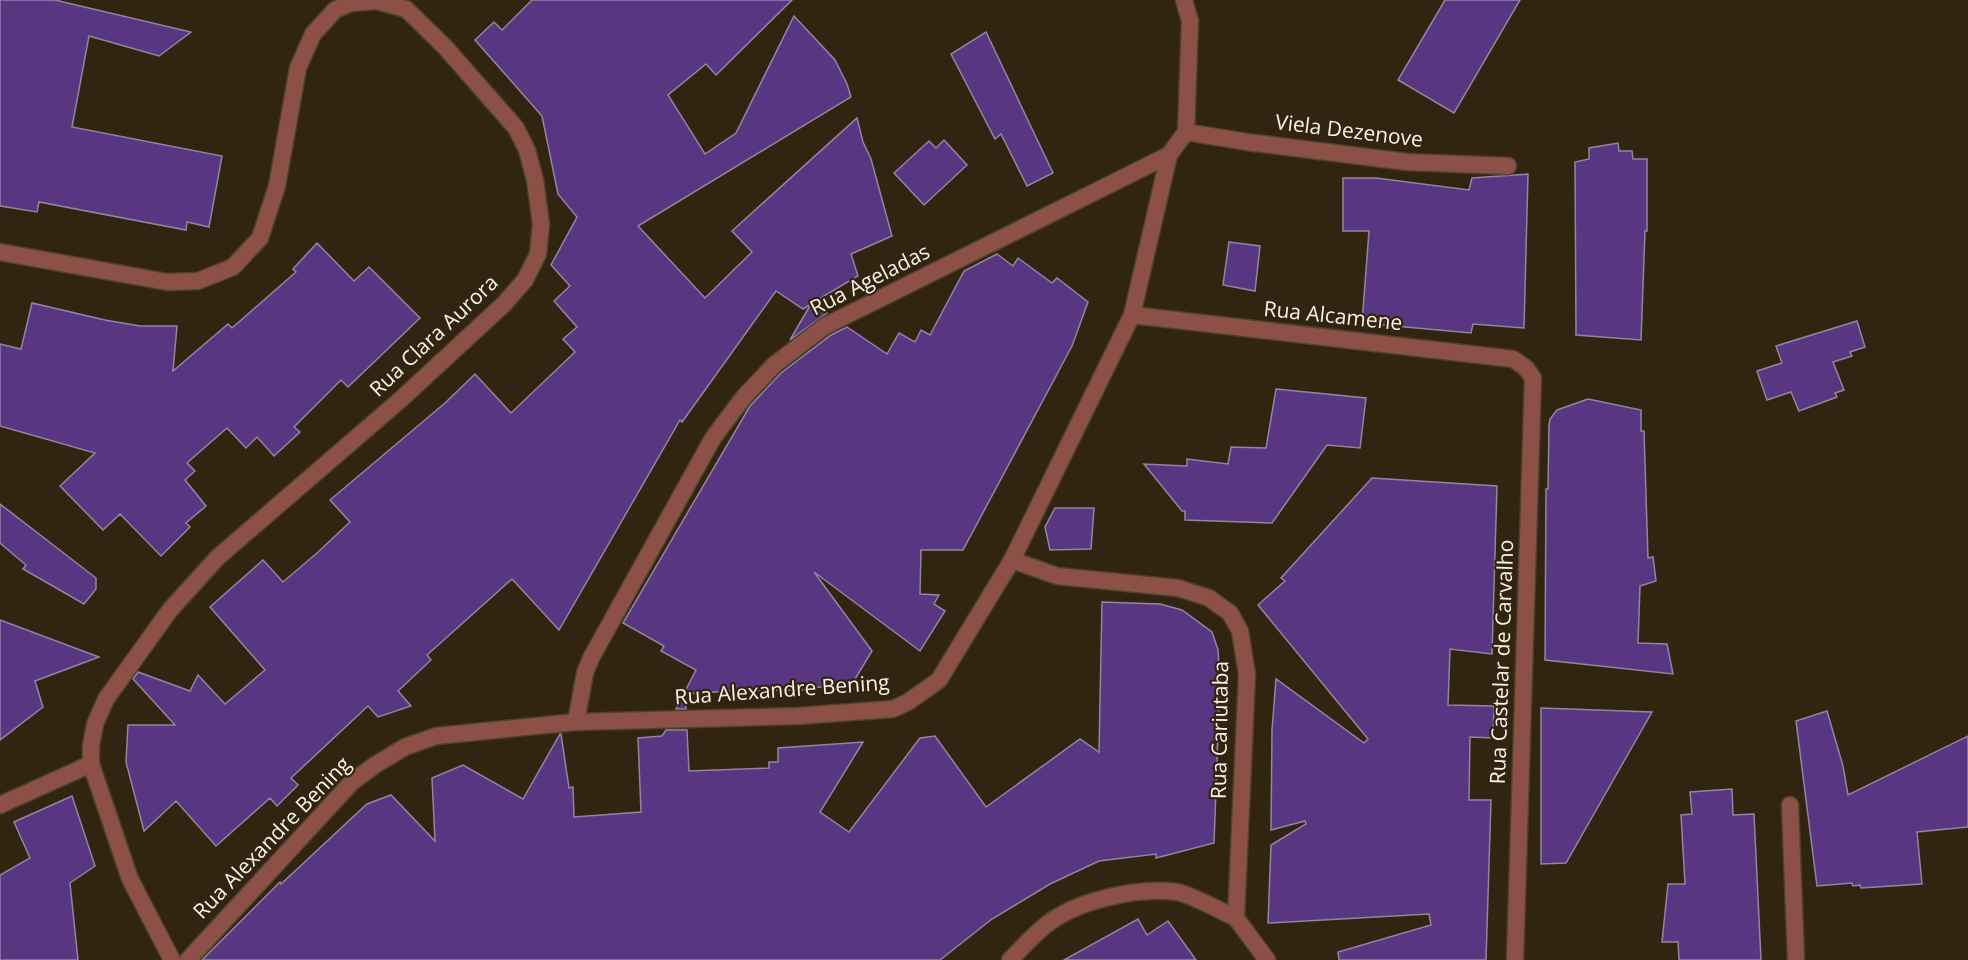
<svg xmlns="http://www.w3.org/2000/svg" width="1968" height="960" viewBox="0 0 1968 960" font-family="'Open Sans',sans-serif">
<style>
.building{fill:#593682;stroke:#90879f;stroke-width:1.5}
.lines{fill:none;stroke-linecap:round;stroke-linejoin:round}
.minor-casing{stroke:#4d422f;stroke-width:19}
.minor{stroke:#8c5047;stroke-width:16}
.labels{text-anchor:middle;stroke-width:4.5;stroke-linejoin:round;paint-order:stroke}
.street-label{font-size:21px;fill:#faf2e5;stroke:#312511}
</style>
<rect width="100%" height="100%" fill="#312511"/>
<!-- building -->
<g class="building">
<polygon points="0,0 55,0 191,32 159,56 89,36 72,127 222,156 209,227 187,222 186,230 39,202 37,212 0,206"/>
<polygon points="532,0 792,0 716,75 706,64 668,95 705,154 736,133 794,16 835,60 847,84 851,97 638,226 705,298 752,252 732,231 857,118 863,142 871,159 892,236 851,254 858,276 812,303 827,313 790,340 811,304 803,309 776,291 682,422 680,420 559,630 512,579 427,655 431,660 398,691 411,706 378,717 368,706 291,778 298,785 277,806 270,798 216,846 176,801 144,831 126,762 128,725 175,725 133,679 138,672 190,691 198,675 225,704 265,670 210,607 263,560 283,582 317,553 350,522 330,500 445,403 475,374 511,413 575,352 563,339 577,327 554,301 570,286 551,265 577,217 558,194 542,116 475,40 494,22 502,30"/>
<polygon points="1445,0 1520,0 1454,113 1398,80"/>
<polygon points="986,32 1053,173 1027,186 1001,134 995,139 951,54"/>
<polygon points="944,140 967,165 924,205 894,173 929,141 936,148"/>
<polygon points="1618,143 1619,151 1632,151 1633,159 1647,159 1647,231 1645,231 1641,340 1576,335 1575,162 1589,159 1589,148"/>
<polygon points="1528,174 1524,328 1473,324 1471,333 1362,323 1369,231 1343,231 1343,178 1376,178 1469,190 1472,178"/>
<polygon points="1229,242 1260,246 1255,291 1223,285"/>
<polygon points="317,243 354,281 369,267 420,318 348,387 341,380 294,427 300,432 274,456 257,437 246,448 227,428 187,463 195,471 185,480 206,506 186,523 190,527 161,556 120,514 103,530 60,486 95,453 0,426 0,344 21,349 32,303 105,320 140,326 177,326 173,371 228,324 232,328 296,272 293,269"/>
<polygon points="997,254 1013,266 1018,258 1052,283 1057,278 1088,302 1072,346 963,550 921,550 920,594 939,595 934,604 945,611 920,651 814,572 872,651 852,684 811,688 809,690 730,691 685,694 686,709 676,709 696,670 661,651 664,646 623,623 750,406 781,373 831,335 847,327 887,354 899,333 915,342 921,330 930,335 964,271"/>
<polygon points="1857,321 1865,347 1850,352 1852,356 1833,362 1844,390 1835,393 1837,397 1799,411 1791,392 1767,400 1757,371 1782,363 1776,346"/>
<polygon points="1276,389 1366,398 1360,448 1327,445 1272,523 1185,520 1185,511 1182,511 1144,464 1187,466 1187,459 1228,464 1231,447 1266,448"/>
<polygon points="1588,399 1641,410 1641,431 1644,431 1648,558 1653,557 1656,581 1640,586 1638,643 1667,644 1673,674 1545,660 1546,489 1548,489 1549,425 1550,419 1557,410"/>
<polygon points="1372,478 1497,486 1492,654 1450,649 1448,705 1494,706 1493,738 1470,737 1469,800 1491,800 1486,960 1339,960 1338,952 1431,925 1429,914 1268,923 1271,845 1306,824 1305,821 1271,830 1272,730 1276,679 1364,743 1368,739 1258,605 1285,581 1281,578"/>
<polygon points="0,504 96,578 96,589 84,604 23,569 26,565 0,543"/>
<polygon points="1055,508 1094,508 1091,549 1050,550 1045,527"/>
<polygon points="1102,602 1160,604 1182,610 1212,632 1218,650 1220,681 1214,843 1156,858 1156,854 1099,861 1050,884 992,919 940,960 202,960 280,882 281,884 367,804 391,795 435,841 432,778 463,765 523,799 560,734 561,734 569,788 573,787 574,817 641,812 638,738 662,736 666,730 687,730 689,771 769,768 769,762 778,762 778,748 863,742 820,812 849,832 920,738 935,736 986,807 1080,739 1099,752"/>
<polygon points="0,620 99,657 35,681 43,707 0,740"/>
<polygon points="1541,708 1652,712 1566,863 1541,864"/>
<polygon points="1827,711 1843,766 1848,795 1968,736 1968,827 1917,832 1922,884 1861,888 1860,885 1853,886 1852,883 1817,886 1796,721"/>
<polygon points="1732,789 1733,815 1754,814 1761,960 1679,960 1678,942 1662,942 1668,884 1685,884 1681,815 1692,814 1690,792"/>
<polygon points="72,796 95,866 70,883 78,960 0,960 0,875 30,858 14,822"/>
<polygon points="1138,919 1147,935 1168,921 1196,960 1064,960"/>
</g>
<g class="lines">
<!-- minor casing -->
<g class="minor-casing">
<g id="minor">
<polyline points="1186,132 1247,142 1407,162 1508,166"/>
<polyline points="0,252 167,282 198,281 233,267 260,238 277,186 298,68 313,34 335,10 351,3 376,1 406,9 445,47 516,128 527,150 535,180 541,224 538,254 525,280 504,304 399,401 218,557 170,610 106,699 95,724 91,746 91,764 130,879 172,960"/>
<polyline points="1132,315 1513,359 1526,368 1533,378 1515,960"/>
<polyline points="1012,560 1057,576 1178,588 1209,598 1230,613 1240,631 1247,674 1236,918 1267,960"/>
<polyline points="576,722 585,673 591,658 713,438 743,398 774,365 825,326 1169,155"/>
<polyline points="0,805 91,764"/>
<polyline points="1790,805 1796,960"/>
<polyline points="188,960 352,782 375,765 405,747 436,736 576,722 798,716 893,709 908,702 939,680 1012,560 1132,315 1169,155 1186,132 1190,21 1184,0"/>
<path d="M1010,960C1022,948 1033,935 1046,925C1077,900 1138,887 1177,892C1192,895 1221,911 1236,918"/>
</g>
</g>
<!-- minor -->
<use href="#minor" class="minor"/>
</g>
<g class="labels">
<!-- street labels -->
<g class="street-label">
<text transform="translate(1349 131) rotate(7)" y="7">Viela Dezenove</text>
<text transform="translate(870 280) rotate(-27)" y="7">Rua Ageladas</text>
<text transform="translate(1333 316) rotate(6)" y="7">Rua Alcamene</text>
<text transform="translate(434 336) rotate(-43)" y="7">Rua Clara Aurora</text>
<text transform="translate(1502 662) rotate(-88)" y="7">Rua Castelar de Carvalho</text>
<text transform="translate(782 690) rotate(-4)" y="7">Rua Alexandre Bening</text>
<text transform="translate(1220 730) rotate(-89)" y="7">Rua Cariutaba</text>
<text transform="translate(272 838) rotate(-46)" y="7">Rua Alexandre Bening</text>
</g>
</g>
</svg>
